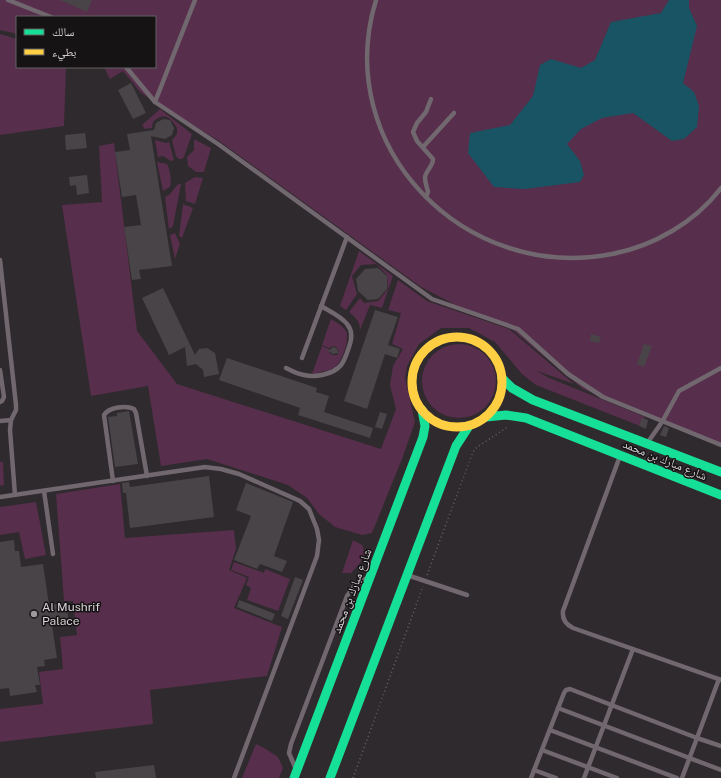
<svg xmlns="http://www.w3.org/2000/svg" width="721" height="778" viewBox="0 0 721 778" font-family="'Public Sans','Noto Naskh Arabic',sans-serif">
<style>
.green{fill:#572e4b}
.water{fill:#185464}
.building{fill:#484448}
.lines{fill:none;stroke-linecap:round;stroke-linejoin:round}
.path{stroke:#6a6267;stroke-width:1.5;stroke-dasharray:1 3;stroke-linecap:butt}
.lane{stroke:#71676e;stroke-width:4.5}
.fast{stroke:#16e098;stroke-width:9}
.slow{stroke:#ffcf43;stroke-width:9}
.poi-dot{fill:#9c989b;stroke:#161315;stroke-width:1.5}
.labels{text-anchor:middle;stroke-width:3;stroke-linejoin:round;paint-order:stroke}
.street-label{font-size:12px;fill:#d7d3d6;stroke:#161315}
.poi-label{font-size:12px;fill:#d7d3d6;stroke:#161315;text-anchor:start}
</style>
<rect width="100%" height="100%" fill="#2f2a2d"/>
<!-- green -->
<g class="green">
<polygon points="0,0 721,0 721,445 583,389 508,326 467,311 421,287 219,141 141,93 123,71 110,79 104,67 155,67 155,17 17,17 17,34 0,30"/>
<polygon points="0,34 17,39 17,67 66,67 64,126 0,135"/>
<path d="M160,109L192,134L184,157L182,159H179L176,156L172,140L177,134V128C170,117 164,112 153,122L152,128L145,129L142,125Z"/>
<polygon points="194,139 211,148 204,172 196,172 188,166 187,157 194,150"/>
<polygon points="155,140 166,143 169,142 174,160 171,161 163,156 158,157"/>
<polygon points="114,143 137,331 177,384 381,449 396,409 390,385 393,366 403,349 392,344 401,313 388,310 398,280 427,301 509,329 574,384 537,371 547,377 645,417 640,426 536,385 522,374 495,342 469,328 441,328 419,344 407,366 405,378 415,422 402,459 372,533 362,535 335,527 319,514 307,498 288,485 207,459 161,466 148,386 91,396 62,205 102,202 99,146"/>
<path d="M157,162L167,164C170,169 172,182 170,187L163,191Z"/>
<polygon points="195,177 203,178 195,204 186,201 185,183"/>
<path d="M179,184H181L173,226L169,229L165,197C173,194 173,187 179,184Z"/>
<polygon points="183,204 193,208 182,238 179,236"/>
<polygon points="175,233 180,244 175,259 170,235"/>
<path d="M359,251L393,276L382,308L370,305L360,330C360,321 356,318 349,312L360,298L364,303L378,301L388,289L387,275L376,264L361,265L352,276L357,294L346,310L340,306Z"/>
<path d="M331,319C336,322 343,326 346,331C350,340 342,363 334,368C328,371 319,372 312,374L322,346L329,349V353L333,355H337L339,352L336,347L333,346L329,348L322,345Z"/>
<circle cx="459" cy="381" r="37"/>
<polygon points="0,462 3,462 4,485 0,486"/>
<polygon points="120,484 125,538 234,530 236,549 229,570 247,578 234,608 282,627 267,676 150,690 153,724 0,742 0,709 43,704 39,672 63,669 60,637 77,635 73,601 64,601 56,494"/>
<polygon points="36,502 46,555 25,559 19,532 0,535 0,507"/>
<polygon points="353,540 362,545 365,552 360,563 351,573 342,573"/>
<polygon points="234,562 264,573 265,569 290,579 278,611 247,600 251,588 246,585 249,577 231,570"/>
<polygon points="256,744 264,748 278,757 283,768 279,778 242,778"/>
</g>
<!-- water -->
<polygon class="water" points="669,0 689,0 689,8 697,26 683,83 694,92 699,106 697,127 684,139 672,141 633,113 602,118 581,129 567,144 580,161 584,175 580,182 525,189 494,187 468,153 470,133 510,125 533,96 540,65 551,59 581,68 595,60 611,22 661,13"/>
<!-- building -->
<g class="building">
<polygon points="60,0 92,0 87,12"/>
<polygon points="131,83 146,113 133,119 118,90"/>
<polygon points="163,119 170,120 174,128 172,135 165,139 151,136 172,266 139,270 141,279 132,280 124,227 141,225 136,195 122,197 115,152 130,150 127,134 154,130 156,123"/>
<polygon points="85,133 87,148 66,150 65,135"/>
<polygon points="87,175 89,193 77,195 76,185 70,186 69,177"/>
<polygon points="378,268 387,276 387,289 378,299 368,300 358,291 356,279 365,269"/>
<polygon points="163,288 195,355 199,349 207,348 215,353 219,374 204,377 203,370 196,364 187,366 185,347 169,355 142,298"/>
<polygon points="375,310 398,317 388,345 400,349 397,358 385,354 367,409 344,401"/>
<polygon points="591,334 601,337 599,343 590,341"/>
<polygon points="644,344 652,346 644,367 637,364"/>
<polygon points="333,347 336,348 339,353 333,354 328,351"/>
<polygon points="227,358 317,388 316,392 329,396 324,412 373,428 370,438 298,415 300,408 219,380"/>
<polygon points="129,411 138,464 115,467 108,417 117,416 117,413"/>
<polygon points="380,412 387,414 382,429 375,427"/>
<polygon points="642,418 648,420 646,429 639,426"/>
<polygon points="664,426 669,428 666,437 660,435"/>
<polygon points="209,476 214,517 130,528 126,493 123,493 122,483 129,482 130,487"/>
<polygon points="246,483 293,502 274,556 287,561 282,572 260,564 257,569 234,560 251,516 236,510"/>
<polygon points="14,540 15,551 19,551 21,567 43,564 49,605 66,603 69,622 52,625 57,658 44,660 45,666 37,667 40,685 35,685 37,692 10,696 9,688 0,689 0,542"/>
<polygon points="295,577 303,580 288,619 281,616"/>
<polygon points="239,600 275,614 272,621 237,607"/>
<polygon points="154,765 156,778 96,778 95,772"/>
</g>
<g class="lines">
<!-- path -->
<g class="path">
<polyline points="427,575 473,452 476,448 509,426"/>
<polyline points="353,778 423,586"/>
</g>
<!-- lane -->
<g class="lane">
<polyline points="8,0 51,17"/>
<path d="M376,0C331,147 465,283 612,254C654,246 695,222 721,188"/>
<polyline points="126,67 155,102 218,144 432,299 518,329 568,374 603,397 721,445"/>
<polyline points="155,102 195,0"/>
<polyline points="423,147 454,113"/>
<path d="M426,197L428,192C427,187 425,183 425,178C425,171 433,167 433,159L417,141L413,132L417,123L426,112L431,99"/>
<polyline points="0,260 16,405 16,410 11,420 0,421"/>
<polyline points="302,358 347,237"/>
<path d="M286,368C292,371 297,374 304,375C315,378 334,374 341,365C345,360 347,353 349,347C352,339 353,331 347,324C341,316 329,311 321,306"/>
<polyline points="0,370 4,397 2,401 0,402"/>
<polyline points="11,420 10,430 15,495"/>
<polyline points="648,442 662,422 679,391 721,368"/>
<path d="M620,456L563,611C562,619 565,624 573,628L721,680"/>
<path d="M113,481L104,415C109,407 126,405 134,409L136,413L147,476"/>
<polyline points="44,491 53,554"/>
<polyline points="0,497 205,467 221,469 239,474 300,501 309,509 317,529 319,540 317,556 234,778"/>
<polyline points="407,575 467,595"/>
<polyline points="719,679 697,738 721,746"/>
<polyline points="558,708 721,770"/>
<polyline points="550,730 677,778"/>
<polyline points="542,750 617,778"/>
<polyline points="295,767 289,753 291,744 347,596 354,586 367,578"/>
<polyline points="534,770 556,778"/>
<polyline points="531,778 564,693 566,690 570,689 697,738 682,778"/>
<polyline points="584,778 633,649"/>
</g>
<!-- fast -->
<g class="fast">
<polyline points="502,378 512,388 533,400 721,472"/>
<polyline points="486,417 506,415 526,418 721,495"/>
<polyline points="294,778 423,437 425,426 422,410"/>
<polyline points="330,778 456,446 469,426"/>
</g>
<!-- slow -->
<circle class="slow" cx="457" cy="382" r="45"/>
</g>
<!-- markers -->
<circle class="poi-dot" cx="34" cy="614" r="4"/>
<g class="labels">
<!-- street labels -->
<g class="street-label">
<text transform="translate(665 460) rotate(22)" y="4">شارع مبارك بن محمد</text>
<text transform="translate(352 591) rotate(-69)" y="4">شارع مبارك بن محمد</text>
</g>
<!-- poi labels -->
<g class="poi-label">
<text x="42" y="611">Al Mushrif<tspan x="42" dy="14">Palace</tspan></text>
</g>
</g>
<!-- legend -->
<rect x="16" y="16" width="140" height="52" fill="#161315" stroke="#636062"/>
<rect x="24" y="29" width="20" height="6" fill="#16e098" stroke="#636062"/>
<text x="52" y="36" font-size="12" fill="#d7d3d6">سالك</text>
<rect x="24" y="49" width="20" height="6" fill="#ffcf43" stroke="#636062"/>
<text x="52" y="56" font-size="12" fill="#d7d3d6">بطيء</text>
</svg>
